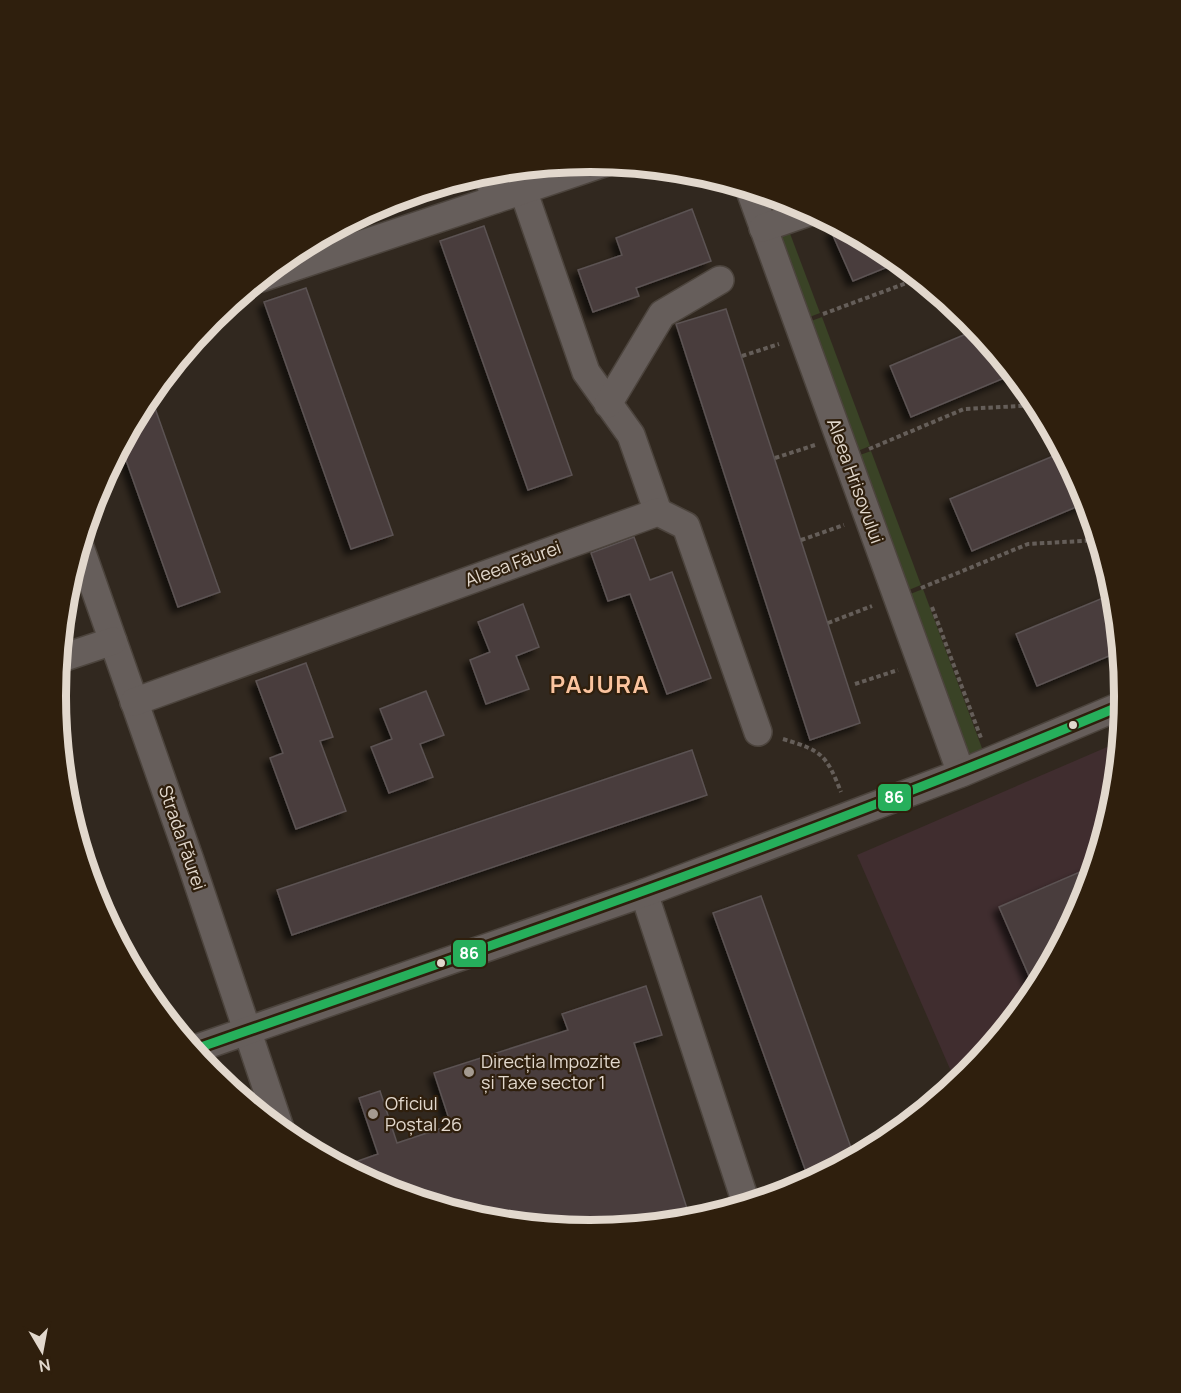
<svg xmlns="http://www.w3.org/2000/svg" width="1181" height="1393" viewBox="0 0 1181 1393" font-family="Manrope,sans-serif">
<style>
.education{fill:#402d2f}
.green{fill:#3a4326}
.building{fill:#483e3e;stroke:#5c5353;stroke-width:1.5;filter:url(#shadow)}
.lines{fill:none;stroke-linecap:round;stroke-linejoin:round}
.minor-casing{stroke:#4c443d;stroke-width:30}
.path{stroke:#655e59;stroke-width:4;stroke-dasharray:4.5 3;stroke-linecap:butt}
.minor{stroke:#665e5b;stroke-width:27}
.bus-1-casing{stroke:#2f1f0d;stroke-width:14}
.bus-1{stroke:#26af5b;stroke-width:9}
.bus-dot{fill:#e2d8cd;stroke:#2f1f0d;stroke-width:2}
.poi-dot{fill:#a49a90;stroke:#2f1f0d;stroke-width:2}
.labels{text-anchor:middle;stroke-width:4.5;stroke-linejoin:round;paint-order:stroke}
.street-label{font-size:18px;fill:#e2d8cd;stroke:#2f1f0d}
.poi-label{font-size:18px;fill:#e2d8cd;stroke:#2f1f0d;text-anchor:start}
.district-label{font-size:24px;font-weight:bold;letter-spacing:1.5px;fill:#fbc49f;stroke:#2f1f0d}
.rim{fill:none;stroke:#e2d8cd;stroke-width:8}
.line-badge{stroke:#2f1f0d;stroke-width:2}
.badge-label{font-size:16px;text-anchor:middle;font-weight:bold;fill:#fff}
</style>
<defs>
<filter id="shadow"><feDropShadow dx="-5.5" dy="5.5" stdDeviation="3" flood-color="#0009"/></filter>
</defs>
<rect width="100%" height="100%" fill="#31281f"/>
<!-- education -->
<polygon class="education" points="1121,741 1115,801 1085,902 1035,994 969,1075 957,1085 857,855"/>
<!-- green -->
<g class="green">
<polygon points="786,223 820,313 799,321 765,230"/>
<polygon points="822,317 870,446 848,455 800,325"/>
<polygon points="871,451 921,585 899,594 849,459"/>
<polygon points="923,589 986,759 963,769 900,598"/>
</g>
<!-- building -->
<g class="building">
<polygon points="407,196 409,201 355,219 386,202"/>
<polygon points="692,209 711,261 636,288 639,296 593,312 578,270 622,255 616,238"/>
<polygon points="484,226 572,475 528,490 440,241"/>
<polygon points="841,227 888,252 900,262 853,281 831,231"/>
<polygon points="306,288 393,535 351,549 264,302"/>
<polygon points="726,309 860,723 810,740 676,324"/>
<polygon points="978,329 1014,374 911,417 890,366"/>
<polygon points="150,394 220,592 178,607 121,446"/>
<polygon points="1063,452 1088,502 972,551 950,499"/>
<polygon points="634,537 650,580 672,572 711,678 667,694 630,594 608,601 591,553"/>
<polygon points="1115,593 1121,651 1037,686 1016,634"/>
<polygon points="523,604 539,647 516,656 529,689 486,704 470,660 490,652 478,622"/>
<polygon points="306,663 333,737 320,741 346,811 296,829 270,758 283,753 256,681"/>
<polygon points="426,691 444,735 420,744 433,777 389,793 371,747 392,739 380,709"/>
<polygon points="692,750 707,795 292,935 277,890"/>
<polygon points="64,785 119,940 117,941 96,901 66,801"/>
<polygon points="1096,865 1085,902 1074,921 1055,930 1061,945 1036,992 999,907"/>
<polygon points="761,896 855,1159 810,1183 713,913"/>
<polygon points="646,986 662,1035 634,1043 690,1218 673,1223 590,1231 486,1221 385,1191 341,1167 378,1154 359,1098 380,1091 397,1143 451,1125 434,1073 568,1030 562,1014"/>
</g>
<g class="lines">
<!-- minor casing -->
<g class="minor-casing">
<g id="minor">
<polyline points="486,172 496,199"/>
<polyline points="749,188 961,773"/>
<polyline points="523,190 586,372 631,435 658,512"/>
<polyline points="763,228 812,211"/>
<polyline points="261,278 604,163"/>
<polyline points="608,404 662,314 720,280"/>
<polyline points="80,547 190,860 281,1131"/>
<polyline points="59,659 113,641"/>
<polyline points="134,702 658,512 686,526 758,732"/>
<polyline points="644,893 747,1206"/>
<polyline points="192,1050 644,893 964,772 1125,704"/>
</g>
</g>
<!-- path -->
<g class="path">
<polyline points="823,314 920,278"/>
<polyline points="742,356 779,344"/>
<polyline points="869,449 964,409 1038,405"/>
<polyline points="775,458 815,445"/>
<polyline points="801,540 844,525"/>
<polyline points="921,588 1028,544 1099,540"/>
<polyline points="932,607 981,738"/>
<polyline points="828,623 872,606"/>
<polyline points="855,684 898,670"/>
<path d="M783,739C822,751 826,754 841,792"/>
</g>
<!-- minor -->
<use href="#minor" class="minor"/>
<!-- bus-1 casing -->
<g class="bus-1-casing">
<path id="bus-1" d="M192,1050C506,941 819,833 1125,704"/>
</g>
<!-- bus-1 -->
<use href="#bus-1" class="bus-1"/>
</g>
<!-- markers -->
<g class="bus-dot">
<circle cx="1073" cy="725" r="5"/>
<circle cx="441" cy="963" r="5"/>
</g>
<g class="poi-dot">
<circle cx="469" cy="1072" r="6"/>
<circle cx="373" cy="1114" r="6"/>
</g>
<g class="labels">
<!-- street labels -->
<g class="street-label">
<text transform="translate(855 481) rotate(70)" y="6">Aleea Hrisovului</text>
<text transform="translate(513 564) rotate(-20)" y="6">Aleea Făurei</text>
<text transform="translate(182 838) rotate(71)" y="6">Strada Făurei</text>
</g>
<!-- poi labels -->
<g class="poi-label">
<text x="481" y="1068">Direcția Impozite<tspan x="481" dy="21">și Taxe sector 1</tspan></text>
<text x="385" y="1110">Oficiul<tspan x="385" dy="21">Poștal 26</tspan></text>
</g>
<!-- district labels -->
<g class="district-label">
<text x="600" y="693">PAJURA</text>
</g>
</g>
<!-- crop -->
<path d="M0 0H1181V1393H0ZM66 696a524 524 0 1 1 1048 0a524 524 0 1 1-1048 0Z" fill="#2f1f0d" fill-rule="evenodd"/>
<path class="rim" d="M66 696a524 524 0 1 1 1048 0a524 524 0 1 1-1048 0Z"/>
<g class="line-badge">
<rect x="877" y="783" width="35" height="29" rx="6" fill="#26af5b"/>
<rect x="452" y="939" width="35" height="29" rx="6" fill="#26af5b"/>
</g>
<g class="badge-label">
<text x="894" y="803">86</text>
<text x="469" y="959">86</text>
</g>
<!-- north arrow -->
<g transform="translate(42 1351) rotate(170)" stroke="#2f1f0d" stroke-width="4.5" paint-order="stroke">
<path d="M0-4.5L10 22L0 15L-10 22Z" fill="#e2d8cd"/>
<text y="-9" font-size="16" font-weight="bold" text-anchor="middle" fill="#e2d8cd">N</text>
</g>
</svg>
